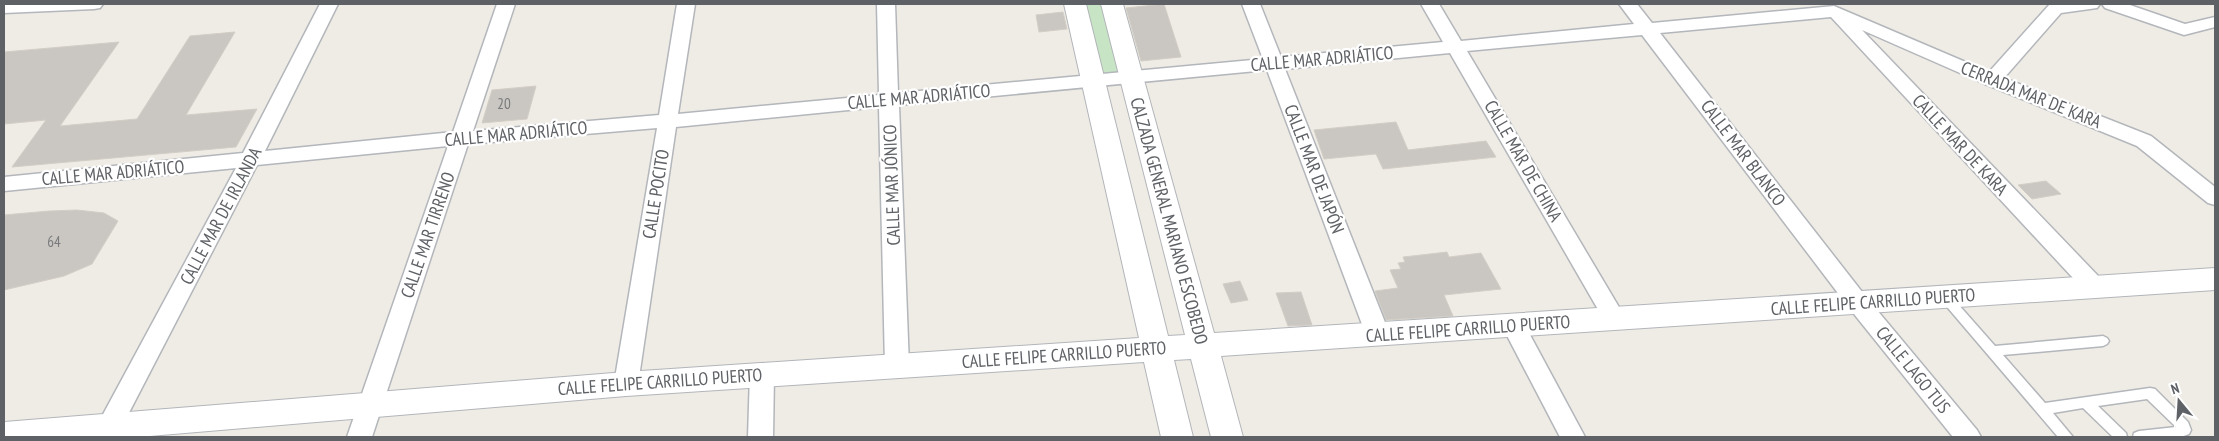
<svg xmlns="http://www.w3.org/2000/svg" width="2219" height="441" viewBox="0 0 2219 441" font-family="'PT Sans Narrow',sans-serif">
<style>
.green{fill:#c7e4c5}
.building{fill:#cac7c3;stroke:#d3cec5}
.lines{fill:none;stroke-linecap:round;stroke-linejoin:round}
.lane-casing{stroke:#b3b6ba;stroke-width:3}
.street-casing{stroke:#b3b6ba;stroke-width:3}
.secondary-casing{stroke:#b2b5b9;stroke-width:2}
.lane{fill:#fff;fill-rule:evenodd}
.street{fill:#fff;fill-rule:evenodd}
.secondary{fill:#fff;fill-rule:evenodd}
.labels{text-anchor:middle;stroke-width:4.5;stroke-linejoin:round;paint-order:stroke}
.number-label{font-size:15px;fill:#797a7c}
.street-label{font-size:18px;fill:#5e6165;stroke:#fff}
</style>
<rect width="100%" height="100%" fill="#efece6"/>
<!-- green -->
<polygon class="green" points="1081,4 1105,4 1124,72 1097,75"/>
<!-- building -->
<g class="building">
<polygon points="1164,4 1181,57 1141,61 1126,8"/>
<polygon points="1063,12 1067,29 1039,32 1036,15"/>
<polygon points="235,32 186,115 257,109 236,147 12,167 46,120 4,124 4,52 119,42 60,126 137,119 190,36"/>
<polygon points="536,86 527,119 482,123 492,90"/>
<polygon points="1396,122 1408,150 1486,141 1496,157 1383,169 1376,154 1324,159 1314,130"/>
<polygon points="2046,181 2061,194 2032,199 2018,185"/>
<polygon points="77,210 104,213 118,221 92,264 64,276 4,290 4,215 49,211"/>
<polygon points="1447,252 1449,257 1481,253 1501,289 1444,295 1453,316 1386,320 1375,291 1398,288 1390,270 1401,269 1398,263 1405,262 1403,257"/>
<polygon points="1240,281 1248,300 1231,303 1223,284"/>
<polygon points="1301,292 1312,325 1288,326 1276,293"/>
</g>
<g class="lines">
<!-- lane casing -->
<g class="lane-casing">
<polygon id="lane" points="1946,294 1950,295 1995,346 2103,336 2107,338 2109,341 2107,344 2103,346 2003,355 2045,403 2150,388 2155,389 2188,422 2191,430 2189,434 2181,437 2133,437 2134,433 2139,431 2176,427 2147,399 2098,406 2126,433 2127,437 2113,437 2083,408 2053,413 2073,437 2058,437 1942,301 1940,298 1942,295"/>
</g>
<!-- street casing -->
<g class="street-casing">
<g id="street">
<polygon points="4,4 103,4 100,8 94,9 4,13"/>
<polygon points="320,4 338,4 265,151 453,132 497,4 515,4 473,131 659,115 677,4 695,4 678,114 879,95 877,4 895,4 898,93 1263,59 1242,4 1260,4 1281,57 1443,42 1421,4 1439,4 1461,41 1634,24 1619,4 1637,4 1652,23 1834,6 1989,72 2050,4 2100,4 2097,8 2061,13 2004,78 2151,136 2215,187 2215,205 2208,203 2137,146 1985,84 1862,30 2102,280 2105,286 2102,292 2094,294 2086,292 1831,17 1660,33 1866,297 1977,430 1981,437 1953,437 1850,309 1642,35 1467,51 1626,319 1623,325 1615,328 1607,325 1450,53 1285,69 1390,335 1386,341 1378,344 1370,341 1366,335 1267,70 899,105 909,366 905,373 897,375 889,373 885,366 879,107 676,127 638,384 635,391 626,394 617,391 614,384 657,128 468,144 372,437 347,437 448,146 257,165 118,434 109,437 100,434 97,427 100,420 236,168 4,191 4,177 243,153"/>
<polygon points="2102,4 2127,4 2185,24 2215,17 2215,27 2184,35 2105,8"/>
<polygon points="1514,317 1522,320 1585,437 1560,437 1502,326 1506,320"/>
<polygon points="762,364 770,367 774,374 773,437 748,437 750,374 754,367"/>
</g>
</g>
<!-- secondary casing -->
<g class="secondary-casing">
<polygon id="secondary" points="1064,4 1086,4 1168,336 1185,335 1101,4 1123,4 1214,333 2215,268 2215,290 1221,356 1243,437 1211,437 1191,359 1174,360 1193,437 1161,437 1144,362 626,396 138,437 4,437 4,422 626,372 1139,338"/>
</g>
<!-- lane -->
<use href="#lane" class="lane"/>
<!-- street -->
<use href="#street" class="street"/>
<!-- secondary -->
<use href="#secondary" class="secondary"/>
</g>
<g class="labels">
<!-- number labels -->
<g class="number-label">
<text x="504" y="109">20</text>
<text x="54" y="247">64</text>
</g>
<!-- street labels -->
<g class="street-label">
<text transform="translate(1322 59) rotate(-5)" y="6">CALLE MAR ADRIÁTICO</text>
<text transform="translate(2031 95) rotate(22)" y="6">CERRADA MAR DE KARA</text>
<text transform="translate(919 97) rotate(-5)" y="6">CALLE MAR ADRIÁTICO</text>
<text transform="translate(516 134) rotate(-5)" y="6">CALLE MAR ADRIÁTICO</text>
<text transform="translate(1960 145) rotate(47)" y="6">CALLE MAR DE KARA</text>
<text transform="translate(1743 153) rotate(53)" y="6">CALLE MAR BLANCO</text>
<text transform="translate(1523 161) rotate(60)" y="6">CALLE MAR DE CHINA</text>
<text transform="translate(1314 169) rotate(69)" y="6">CALLE MAR DE JAPÓN</text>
<text transform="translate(113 173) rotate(-5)" y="6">CALLE MAR ADRIÁTICO</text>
<text transform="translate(892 185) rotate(-92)" y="6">CALLE MAR JÓNICO</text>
<text transform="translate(656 194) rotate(-81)" y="6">CALLE POCITO</text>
<text transform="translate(221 216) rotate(-62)" y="6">CALLE MAR DE IRLANDA</text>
<text transform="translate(1169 221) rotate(75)" y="6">CALZADA GENERAL MARIANO ESCOBEDO</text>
<text transform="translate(428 235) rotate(-71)" y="6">CALLE MAR TIRRENO</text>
<text transform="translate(1873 302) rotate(-4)" y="6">CALLE FELIPE CARRILLO PUERTO</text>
<text transform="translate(1468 329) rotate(-4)" y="6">CALLE FELIPE CARRILLO PUERTO</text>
<text transform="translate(1064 355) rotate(-4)" y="6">CALLE FELIPE CARRILLO PUERTO</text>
<text transform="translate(1913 370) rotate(51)" y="6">CALLE LAGO TUS</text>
<text transform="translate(660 382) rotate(-4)" y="6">CALLE FELIPE CARRILLO PUERTO</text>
</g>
</g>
<!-- border -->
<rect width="2219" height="441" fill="none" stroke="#5e6165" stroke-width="10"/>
<!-- north arrow -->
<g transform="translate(2179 401) rotate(342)" stroke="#ffffff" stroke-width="4" paint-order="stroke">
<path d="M0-4L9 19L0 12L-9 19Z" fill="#5e6165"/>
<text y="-8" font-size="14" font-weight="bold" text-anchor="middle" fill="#5e6165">N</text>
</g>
</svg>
